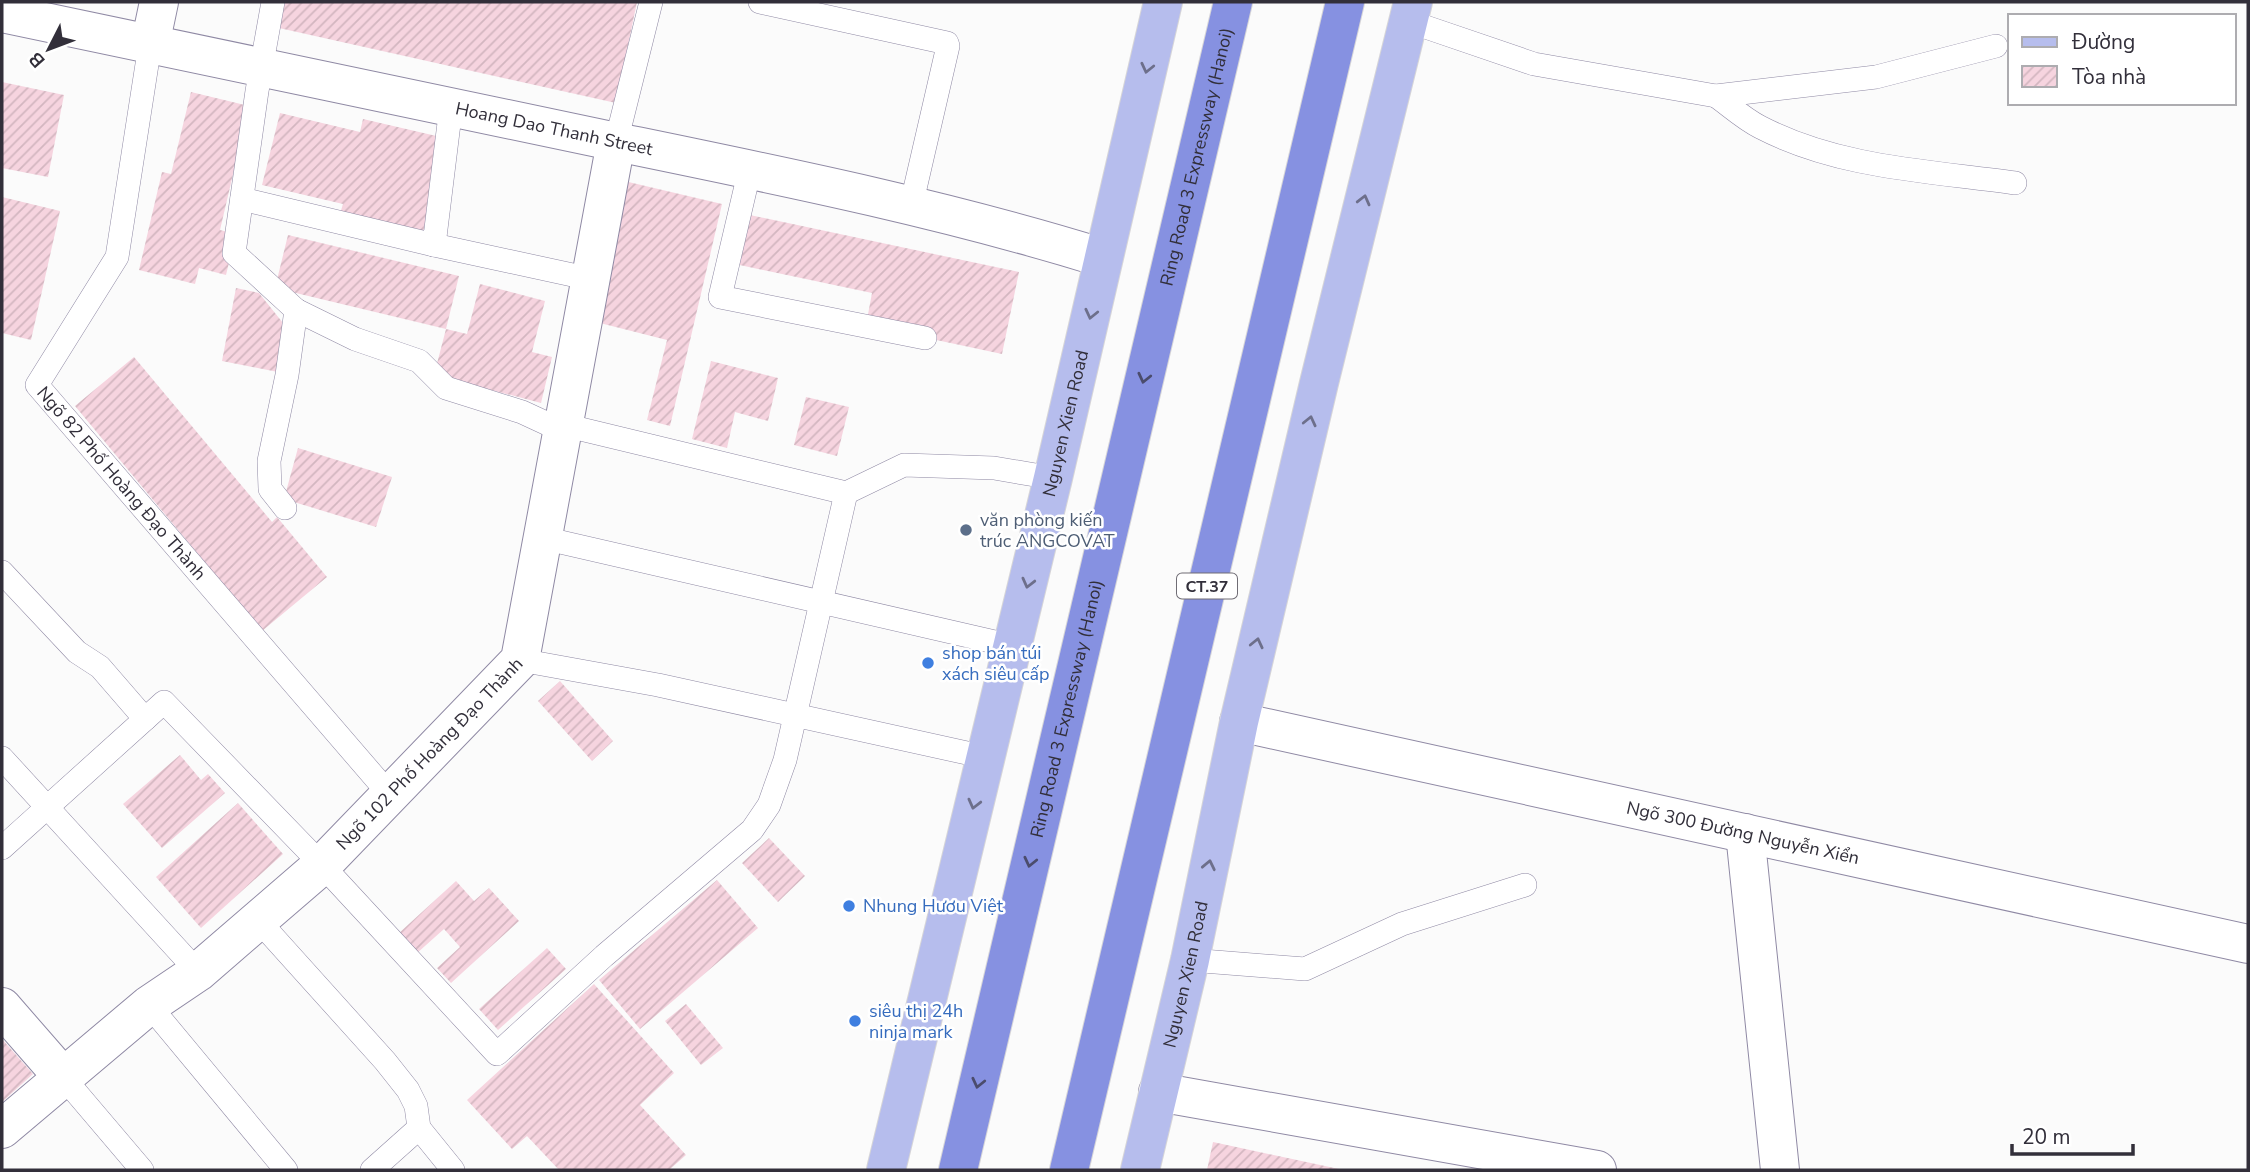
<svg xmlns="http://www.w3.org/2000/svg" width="2250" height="1172" viewBox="0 0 2250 1172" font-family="'Nunito Sans',sans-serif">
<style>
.building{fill:url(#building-hatch)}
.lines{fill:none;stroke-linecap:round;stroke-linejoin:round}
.lane-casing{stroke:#8f89a4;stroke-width:24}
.street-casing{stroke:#8f89a4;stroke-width:40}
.secondary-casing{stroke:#8f89a4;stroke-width:40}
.primary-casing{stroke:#d6d5d8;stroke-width:40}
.highway-casing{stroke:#d6d5d8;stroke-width:40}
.lane{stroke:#fff;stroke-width:23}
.street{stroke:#fff;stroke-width:38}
.secondary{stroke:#fff;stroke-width:38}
.primary{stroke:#b6bded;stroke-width:38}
.highway{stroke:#8691e1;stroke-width:38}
.oneway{stroke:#6d6f8b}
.oneway2{stroke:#4b4c6c}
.service-dot{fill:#5c6f8a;stroke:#fff;stroke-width:2.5}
.shop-dot{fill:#3f7fe0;stroke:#fff;stroke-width:2.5}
.labels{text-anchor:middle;stroke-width:5;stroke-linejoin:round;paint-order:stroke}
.shield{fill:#fff;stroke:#706d75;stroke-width:2}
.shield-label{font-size:16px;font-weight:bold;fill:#322f3a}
.street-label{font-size:18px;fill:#322f3a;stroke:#fff}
.service-label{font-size:18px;fill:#4e5e75;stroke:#fff;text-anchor:start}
.shop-label{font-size:18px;fill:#366cbe;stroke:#fff;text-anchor:start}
</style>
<defs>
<pattern id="building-hatch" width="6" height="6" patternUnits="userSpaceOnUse" patternTransform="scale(1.75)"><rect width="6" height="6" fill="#f6d4df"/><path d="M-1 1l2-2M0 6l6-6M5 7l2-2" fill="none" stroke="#d3b6c0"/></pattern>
</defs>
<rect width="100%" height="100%" fill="#fbfbfb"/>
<!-- building -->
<g class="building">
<polygon points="285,2 637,2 616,103 279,28"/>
<polygon points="2,82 64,95 48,177 2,168"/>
<polygon points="191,92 249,106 220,230 236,234 226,275 199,268 195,284 139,270 162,172 171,174"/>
<polygon points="280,113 360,132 363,119 445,138 422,237 339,217 343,204 262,185"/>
<polygon points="620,180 722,204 670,426 647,420 667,340 588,320"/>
<polygon points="2,197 60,211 31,340 2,333"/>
<polygon points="745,214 1019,272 1002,354 866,325 872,293 735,264"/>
<polygon points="288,235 459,276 446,329 467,334 480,284 545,301 532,352 552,357 541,403 434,375 446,329 275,288"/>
<polygon points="236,288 259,293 287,328 278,372 222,361"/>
<polygon points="134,357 272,522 277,517 327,577 262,631 75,406"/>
<polygon points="711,361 778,378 768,421 735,412 727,448 692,439"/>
<polygon points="806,397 849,407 837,456 794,445"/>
<polygon points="298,448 392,477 376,527 284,499"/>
<polygon points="560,681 613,741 592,761 538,701"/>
<polygon points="180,755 201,780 208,774 225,793 162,848 123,804"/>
<polygon points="238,803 283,854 201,928 156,877"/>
<polygon points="769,838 805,876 778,902 742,863"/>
<polygon points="717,880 758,928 640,1029 599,980"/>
<polygon points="456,881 474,901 489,888 519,921 451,983 437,968 460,947 444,929 416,954 398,934"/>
<polygon points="547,948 566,969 498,1030 479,1009"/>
<polygon points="594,984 674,1073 640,1105 686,1155 669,1170 559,1170 527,1136 512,1149 467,1100"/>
<polygon points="686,1004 723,1048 701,1065 665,1021"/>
<polygon points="2,1039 33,1074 2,1102"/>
<polygon points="1213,1142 1339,1169 1339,1170 1207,1170"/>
</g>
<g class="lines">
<!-- lane casing -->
<g class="lane-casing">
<g id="lane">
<polyline points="273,2 257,91 234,253 296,310 355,339 419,361 446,388 522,412 563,431"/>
<polyline points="760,2 947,43 948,46 911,206"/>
<polyline points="1408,21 1534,64 1716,96 1876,77 1996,46"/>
<path id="s1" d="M150,45L117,257L37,385L390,795"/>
<path d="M1716,96C1730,106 1744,119 1760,127C1839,168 1929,171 2015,183"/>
<polyline points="616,142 651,2"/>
<polyline points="750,169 720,297 925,338"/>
<polyline points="242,199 434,245 451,107"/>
<polyline points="434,245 591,279"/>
<polyline points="564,425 846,493 904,465 994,468 1053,478"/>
<polyline points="285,508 270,489 269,461 287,375 296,310"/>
<polyline points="543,538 1012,646"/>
<polyline points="2,572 77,652 100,667 145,719"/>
<polyline points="520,660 658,685 985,757"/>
<polyline points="2,758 198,972"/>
<polyline points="2,848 164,702 322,865 497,1054 604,956 752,830 769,805 785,760 846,493"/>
<polyline points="258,920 385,1061 408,1090 416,1106 419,1128 453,1170"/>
<polyline points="1190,960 1305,969 1402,924 1525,885"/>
<polyline points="149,1005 286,1170"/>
<polyline points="63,1077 142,1170"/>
<polyline points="372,1170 419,1128"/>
</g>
</g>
<!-- street casing -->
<g class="street-casing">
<g id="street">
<path id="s2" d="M2,13C205,56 409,98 612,141C777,175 942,208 1103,258"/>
<polyline points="150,45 159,2"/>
<polyline points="1745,833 1780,1170"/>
<polyline points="2,1007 63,1077"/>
<polyline points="1158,1092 1597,1170"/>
<path id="s3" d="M2,1129L149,1005L198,972L322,865L520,660L616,142"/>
</g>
</g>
<!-- secondary casing -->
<g class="secondary-casing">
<g id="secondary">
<path id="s4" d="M1239,722L2248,944"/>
</g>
</g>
<!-- primary casing -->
<g class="primary-casing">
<g id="primary">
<path id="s5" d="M886,1170L1053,478L1163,2"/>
<path id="s6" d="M1140,1170L1190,960L1239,722L1319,383L1413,2"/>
</g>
</g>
<!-- highway casing -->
<g class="highway-casing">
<g id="highway">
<path id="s7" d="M958,1170L1233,2"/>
<polyline points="1069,1170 1345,2"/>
</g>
</g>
<!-- lane -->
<use href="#lane" class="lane"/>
<!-- street -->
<use href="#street" class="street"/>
<!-- secondary -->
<use href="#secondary" class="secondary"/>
<!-- primary -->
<use href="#primary" class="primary"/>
<!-- highway -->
<use href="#highway" class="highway"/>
</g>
<!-- one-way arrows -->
<defs><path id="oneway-chevron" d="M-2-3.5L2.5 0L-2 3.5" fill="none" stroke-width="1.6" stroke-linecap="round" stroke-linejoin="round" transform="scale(1.75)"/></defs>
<g class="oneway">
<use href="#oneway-chevron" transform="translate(1147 68) rotate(103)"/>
<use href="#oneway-chevron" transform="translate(1364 200) rotate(-76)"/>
<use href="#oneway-chevron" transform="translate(1091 314) rotate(103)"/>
<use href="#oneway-chevron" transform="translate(1310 421) rotate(-77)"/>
<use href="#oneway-chevron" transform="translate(1028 583) rotate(104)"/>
<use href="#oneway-chevron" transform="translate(1257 643) rotate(-77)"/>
<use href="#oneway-chevron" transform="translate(974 804) rotate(104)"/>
<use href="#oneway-chevron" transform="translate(1209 865) rotate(-78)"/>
</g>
<g class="oneway2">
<use href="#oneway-chevron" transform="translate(1144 378) rotate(103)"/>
<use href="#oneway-chevron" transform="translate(1030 862) rotate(103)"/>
<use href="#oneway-chevron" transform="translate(978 1083) rotate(103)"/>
</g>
<!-- markers -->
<circle class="service-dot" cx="966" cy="530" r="7"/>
<g class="shop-dot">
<circle cx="928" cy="663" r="7"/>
<circle cx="849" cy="906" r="7"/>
<circle cx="855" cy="1021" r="7"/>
</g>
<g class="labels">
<!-- shield labels -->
<rect class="shield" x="1177" y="573.5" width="60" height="25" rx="5"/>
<g class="shield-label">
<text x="1207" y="592">CT.37</text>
</g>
<!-- street labels -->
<g class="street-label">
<text dy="6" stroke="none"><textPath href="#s2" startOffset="564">Hoang Dao Thanh Street</textPath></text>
<text dy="6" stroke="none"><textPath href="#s7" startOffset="1041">Ring Road 3 Expressway (Hanoi)</textPath></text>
<text dy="6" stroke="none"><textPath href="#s5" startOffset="768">Nguyen Xien Road</textPath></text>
<text dy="6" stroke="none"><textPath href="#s1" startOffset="495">Ngõ 82 Phố Hoàng Đạo Thành</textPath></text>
<text dy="6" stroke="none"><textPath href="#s7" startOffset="474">Ring Road 3 Expressway (Hanoi)</textPath></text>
<text dy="6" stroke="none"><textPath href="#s3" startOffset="570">Ngõ 102 Phố Hoàng Đạo Thành</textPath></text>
<text dy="6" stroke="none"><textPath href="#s4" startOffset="516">Ngõ 300 Đường Nguyễn Xiển</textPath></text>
<text dy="6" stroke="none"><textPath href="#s6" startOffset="201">Nguyen Xien Road</textPath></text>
</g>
<!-- service labels -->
<g class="service-label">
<text x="980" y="526">văn phòng kiến<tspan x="980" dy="21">trúc ANGCOVAT</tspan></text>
</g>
<!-- shop labels -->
<g class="shop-label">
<text x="942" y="659">shop bán túi<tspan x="942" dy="21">xách siêu cấp</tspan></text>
<text x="863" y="912">Nhung Hươu Việt</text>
<text x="869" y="1017">siêu thị 24h<tspan x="869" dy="21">ninja mark</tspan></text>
</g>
</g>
<!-- border -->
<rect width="2250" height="1172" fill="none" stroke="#322f3a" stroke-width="7"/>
<!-- legend -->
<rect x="2008" y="14" width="228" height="91" fill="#ffffff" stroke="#adacb0" stroke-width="2"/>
<rect x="2022" y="37" width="35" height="10" fill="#b6bded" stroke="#adacb0" stroke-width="2"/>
<text x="2072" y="49" font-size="21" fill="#322f3a">Đường</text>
<rect x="2022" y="66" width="35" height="21" fill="url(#building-hatch)" stroke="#adacb0" stroke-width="2"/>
<text x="2072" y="84" font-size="21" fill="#322f3a">Tòa nhà</text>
<!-- north arrow -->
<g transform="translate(49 49) rotate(228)" stroke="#ffffff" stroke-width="5" paint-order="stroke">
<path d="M0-5L12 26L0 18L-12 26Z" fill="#322f3a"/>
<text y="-10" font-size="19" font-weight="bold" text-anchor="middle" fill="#322f3a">B</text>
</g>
<!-- scale -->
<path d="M2012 1144v10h121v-10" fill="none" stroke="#322f3a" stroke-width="3.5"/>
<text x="2022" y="1144" font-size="21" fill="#322f3a" stroke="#ffffff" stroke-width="5" paint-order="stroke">20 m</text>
</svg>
